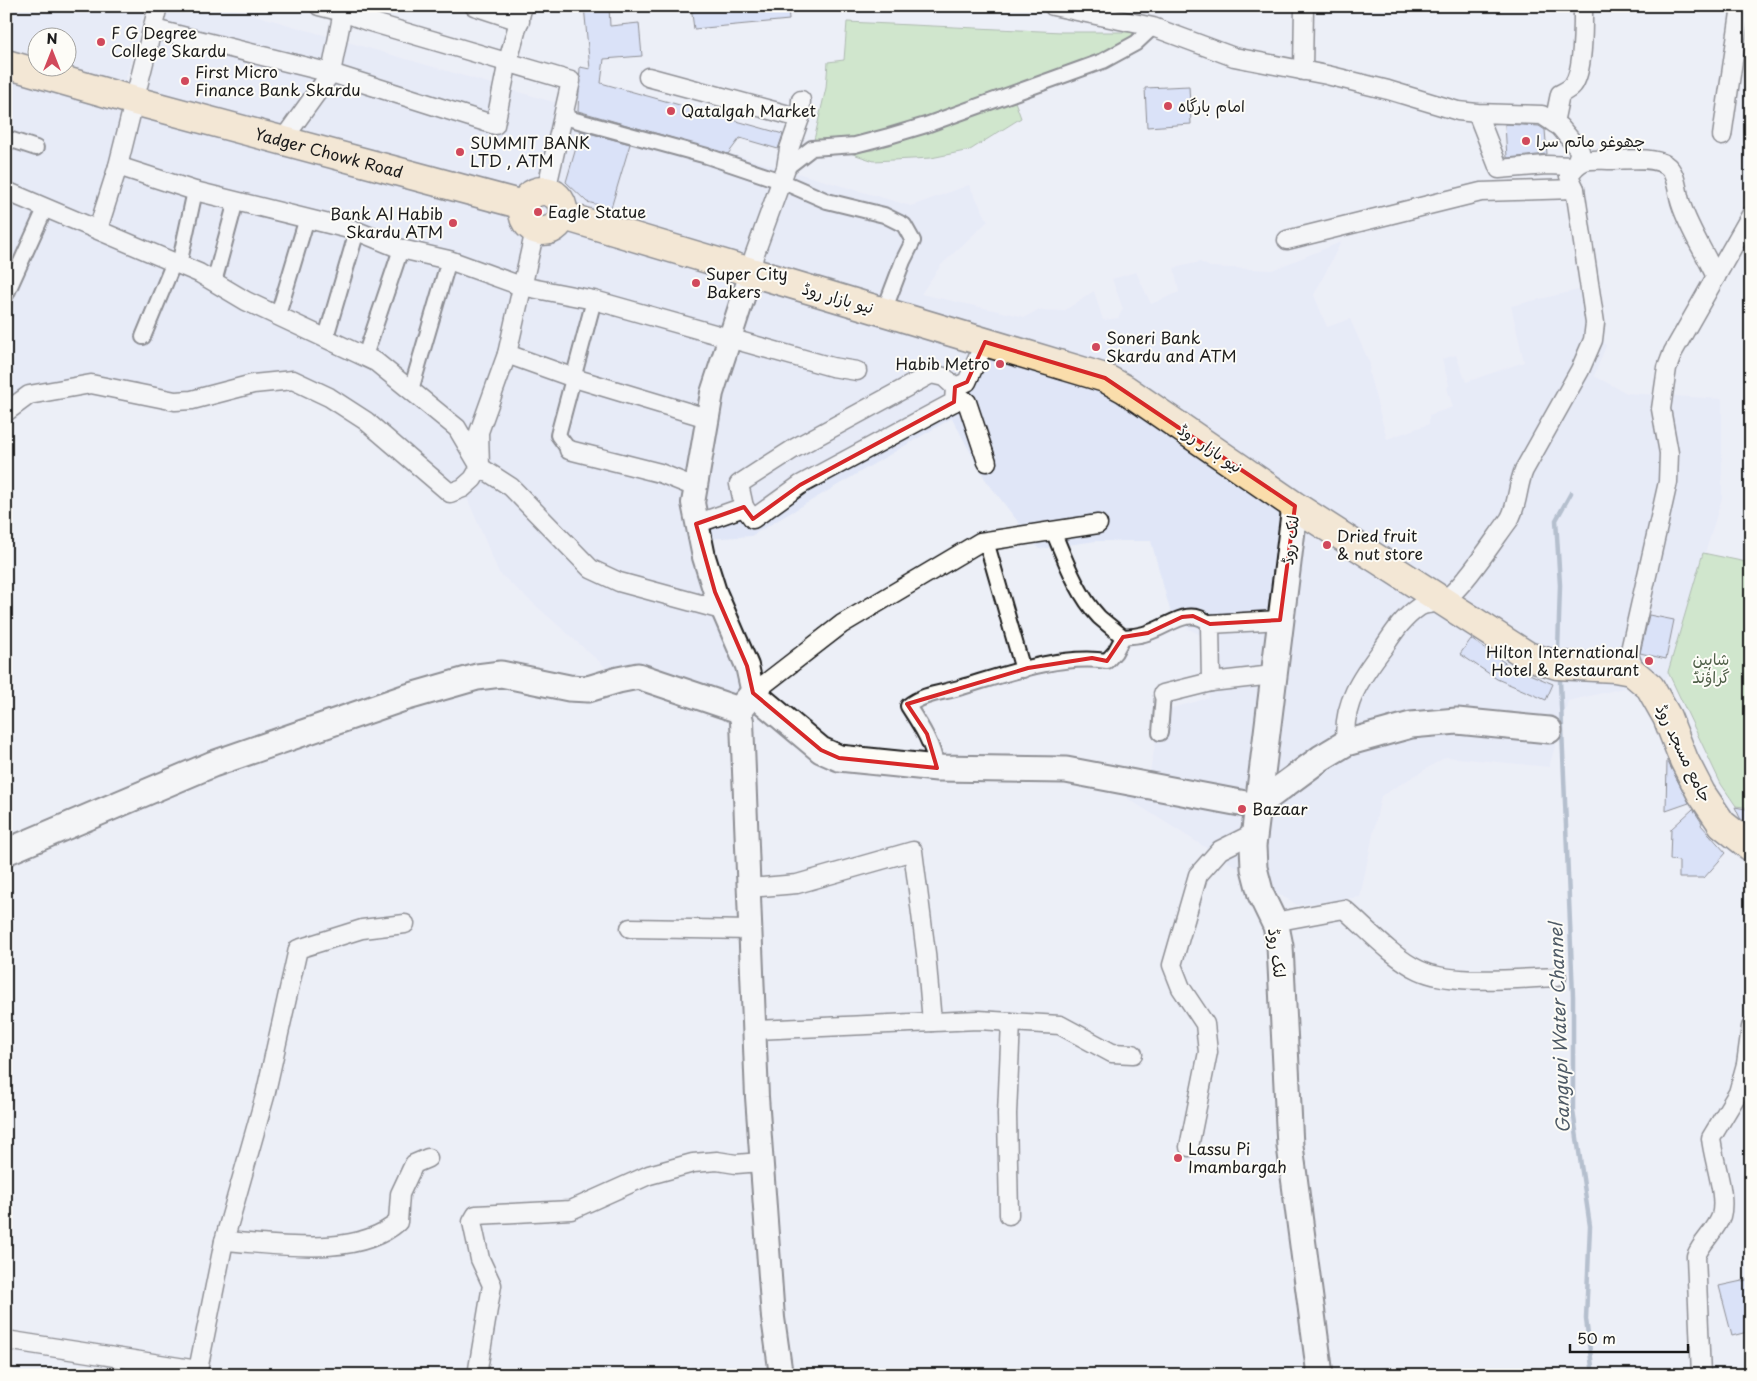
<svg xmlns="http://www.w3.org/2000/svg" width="1757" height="1381" viewBox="0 0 1757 1381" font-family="'Playpen Sans','Playpen Sans Arabic',sans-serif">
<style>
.built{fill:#e0e6f7}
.green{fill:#addb9a;stroke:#647c5b}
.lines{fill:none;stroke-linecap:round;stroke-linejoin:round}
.stream{stroke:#71869b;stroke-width:4.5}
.building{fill:#c3d2f8;stroke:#1c1c1c}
.pedestrian-casing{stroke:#1c1c1c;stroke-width:18}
.minor-casing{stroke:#1c1c1c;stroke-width:21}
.tertiary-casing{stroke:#1c1c1c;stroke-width:26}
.secondary-casing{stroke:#1c1c1c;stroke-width:29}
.trunk-casing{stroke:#1c1c1c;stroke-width:31}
.pedestrian{stroke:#fdfcf7;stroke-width:14}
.minor{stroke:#fdfcf7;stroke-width:18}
.tertiary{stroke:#fdfcf7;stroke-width:22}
.secondary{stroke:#fdfcf7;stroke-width:25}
.trunk{stroke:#faddab;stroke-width:28}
.marked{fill:none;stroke:#d62828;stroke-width:4;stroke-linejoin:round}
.poi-dot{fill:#d1495b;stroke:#fdfcf7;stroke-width:2}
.labels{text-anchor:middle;stroke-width:4;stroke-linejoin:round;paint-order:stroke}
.poi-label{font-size:16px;fill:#1c1c1c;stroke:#fdfcf7;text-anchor:start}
.street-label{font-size:16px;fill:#1c1c1c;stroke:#fdfcf7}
.park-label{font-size:16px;fill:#4f5f48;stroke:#fdfcf7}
.water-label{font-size:18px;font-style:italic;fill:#4e5a66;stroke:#fdfcf7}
</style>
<rect width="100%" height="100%" fill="#eceff7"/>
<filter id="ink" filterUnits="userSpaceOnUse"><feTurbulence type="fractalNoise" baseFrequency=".02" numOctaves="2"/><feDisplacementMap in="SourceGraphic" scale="10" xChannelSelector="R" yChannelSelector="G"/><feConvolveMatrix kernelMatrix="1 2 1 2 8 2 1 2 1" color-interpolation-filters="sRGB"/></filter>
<g filter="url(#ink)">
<!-- built -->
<g class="built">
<polygon points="6,6 145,6 125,82 68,65 68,38 38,38 37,56 6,47"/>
<polygon points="169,6 224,6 911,206 969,185 988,221 941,265 921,294 1025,317 1038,310 1064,311 1094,291 1103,320 1118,318 1123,309 1112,279 1136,272 1151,304 1179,292 1174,268 1200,262 1210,267 1272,270 1341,242 1314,295 1327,327 1350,319 1370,364 1369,373 1387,439 1429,424 1429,415 1453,407 1447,388 1449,385 1442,359 1456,355 1466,382 1524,362 1511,306 1578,290 1606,346 1594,376 1627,393 1722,399 1722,498 1667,678 1568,701 1549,767 1446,757 1381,796 1360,897 1297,905 1071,763 1150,772 1161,711 1209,698 1203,636 1173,621 1151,541 1096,541 1039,549 985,479 952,418 751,536 694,540 751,709 739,722 628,687 499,573 462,486 297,383 245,389 184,410 92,395 25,403 6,401 6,79 123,99 144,94"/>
</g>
<!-- green -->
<g class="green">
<polygon points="847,22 1062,32 1133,32 1132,41 1112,53 885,132 855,137 814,140 826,88 828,62 844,60"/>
<polygon points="1013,96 1021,118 970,150 931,158 874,161 850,153 873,150 916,131"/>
<polygon points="1703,553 1751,563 1751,808 1736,806 1721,784 1668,672"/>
</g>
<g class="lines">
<!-- stream -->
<g class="stream">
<polyline points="1558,651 1560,585 1556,520 1571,493"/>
<polyline points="1560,680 1573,996 1573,1111 1590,1226 1586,1319 1593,1375"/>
</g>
</g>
<!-- building -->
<g class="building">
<polygon points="584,6 609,6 610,26 639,23 642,56 604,59 601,83 783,134 778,149 740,138 728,154 578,111 580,67 590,69"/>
<polygon points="691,6 788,6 789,20 694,29"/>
<polygon points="1189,86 1191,124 1147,127 1145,88"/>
<polygon points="1505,124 1539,126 1545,130 1547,154 1507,158"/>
<polygon points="581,131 630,144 611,208 587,202 566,182"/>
<polygon points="1649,615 1674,620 1666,659 1640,653"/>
<polygon points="1471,639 1508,665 1553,684 1546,700 1497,679 1460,654"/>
<polygon points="1667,760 1689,803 1666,811"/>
<polygon points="1735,807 1751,810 1751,827 1740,818"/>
<polygon points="1693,809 1702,823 1701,825 1726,853 1704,878 1679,878 1679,861 1670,860 1671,829"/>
<polygon points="1751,1279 1751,1331 1732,1336 1719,1286"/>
</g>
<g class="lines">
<!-- pedestrian casing -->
<g class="pedestrian-casing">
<g id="pedestrian">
<polyline points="564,117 707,156 781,181 827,201 884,215 904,225 913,241 903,261 884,311"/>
<polyline points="6,138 36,148"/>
<polyline points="786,168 812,148 855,145 889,136 926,125 1103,61 1136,43 1153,27"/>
<polyline points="179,265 195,191"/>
<polyline points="214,282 236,201"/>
<polyline points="6,295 45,209"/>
<polyline points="278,315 307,218"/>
<polyline points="143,337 174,262"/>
<polyline points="326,337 357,231"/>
<polyline points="365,356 401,249"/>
<polyline points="411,390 449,260"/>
<polyline points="569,450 558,435 594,300"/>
<path d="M1053,531C1065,559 1077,594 1099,617C1107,624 1115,630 1123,637C1131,636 1140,636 1147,633C1169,627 1188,605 1210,624"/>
<polyline points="986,541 1023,670"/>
<polyline points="1160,733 1163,694"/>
<path d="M937,768C933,744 921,726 908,706C924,693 944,693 962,687C1006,674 1061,654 1107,661L1115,652L1123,637"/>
</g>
</g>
<!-- minor casing -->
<g class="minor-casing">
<g id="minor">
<polyline points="319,6 343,12 367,21 571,81 546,191"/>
<polyline points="474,6 520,21"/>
<polyline points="1053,6 1153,27 1234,57 1327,75 1388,90 1458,111 1477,113 1499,169 1546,165 1575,166 1580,151 1560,127 1542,115 1477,113"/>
<polyline points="154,29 331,73 495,125 508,61 523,6"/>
<polyline points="1303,71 1304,6"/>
<polyline points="648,77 800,118"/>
<path d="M1554,123L1560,94C1564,92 1570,89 1573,85C1584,71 1583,24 1583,6"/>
<polyline points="1722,136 1741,6"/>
<polyline points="282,141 331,73 344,6"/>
<polyline points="118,166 195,191 357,231 401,249 449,260 521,286 594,300 832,367 857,371"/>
<polyline points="6,191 199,273 246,301 376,362 457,428 480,467 511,487 591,569 619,582 722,610"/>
<polyline points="98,229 118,166 158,6"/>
<polyline points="1287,240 1481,192 1575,189"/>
<polyline points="751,273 754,256 786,168 789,149 800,118 801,100"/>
<polyline points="507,354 574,378 707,418"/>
<polyline points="954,402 960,397 967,402 987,462"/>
<polyline points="6,412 29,395 91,384 175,401 192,400 253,384 293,380 329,397 366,421 450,493 463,488 473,479 480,467 479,432 507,354 535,230"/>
<polyline points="569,450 660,473 695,487"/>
<polyline points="744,507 753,519 800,485 954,402 955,387"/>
<polyline points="696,524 744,507 739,484 795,448 931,374 944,377 955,387 967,382 985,342"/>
<polyline points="1273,675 1211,682 1210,624 1280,620"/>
<polyline points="1638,679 1629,655 1668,482 1669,453 1661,409 1667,368 1673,352 1751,215"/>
<polyline points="753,693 842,624 980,542 1098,524"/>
<polyline points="1163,694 1211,682"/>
<path d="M1346,743C1341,705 1362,676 1384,647C1394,632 1403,618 1419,607C1426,602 1437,605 1444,600C1463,588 1494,540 1509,520C1518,506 1517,486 1524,470L1580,370L1593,340L1595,323L1575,189L1569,176C1581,156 1591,160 1612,160C1627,160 1653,156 1666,165C1677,172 1677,193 1681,204C1689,229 1705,253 1716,277"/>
<polyline points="749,888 797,884 913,851 926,953 932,1022"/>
<path d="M1274,922L1344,909C1366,928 1393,958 1419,970C1452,986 1519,978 1557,977"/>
<polyline points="630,928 751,930"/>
<polyline points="754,1030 978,1020 1060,1025 1112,1053 1133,1054"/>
<polyline points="1189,1147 1208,1052 1205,1024 1181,988 1172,965 1198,875 1220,850 1254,833"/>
<polyline points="1009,1215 1007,1114 1011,1022"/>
<path d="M224,1241C276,1244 356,1259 398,1222L400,1194L414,1164L428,1158"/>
<polyline points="6,1340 198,1370 224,1241 265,1096 298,949 362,929 405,924"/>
<polyline points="477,1375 492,1285 480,1259 472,1222 476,1215 571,1210 649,1175 693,1163 717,1161 736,1164 761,1162"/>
<path d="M1701,1375L1696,1256C1702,1241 1716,1231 1721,1216C1727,1195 1713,1160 1711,1138L1738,1093L1746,1064L1751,1027"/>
</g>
</g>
<!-- tertiary casing -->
<g class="tertiary-casing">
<g id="tertiary">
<polyline points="751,273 712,393 693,503 704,557 715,592 747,666 753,693"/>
<polyline points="739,710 742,721 757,1097 773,1318 781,1375"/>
</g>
</g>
<!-- secondary casing -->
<g class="secondary-casing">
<g id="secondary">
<polyline points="1295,506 1253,846 1254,868 1261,895 1276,926 1280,946 1290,1146 1320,1375"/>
<polyline points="6,852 213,764 404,698 477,677 501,674 569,688 588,689 618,680 638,676 739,710 753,693 821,750 839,758 937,768 1066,770 1256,806 1321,758 1346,743 1411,725 1457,721 1549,730"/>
</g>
</g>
<!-- trunk casing -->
<g class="trunk-casing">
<g id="trunk">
<path id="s1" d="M6,64L135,101L523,205"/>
<circle cx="543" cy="211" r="20"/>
<polyline points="564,216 1105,378 1125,389 1295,506 1528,656 1557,665 1615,668 1631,671 1650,687 1667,717 1684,760 1701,793 1722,824 1751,847"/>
</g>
</g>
<!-- pedestrian -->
<use href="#pedestrian" class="pedestrian"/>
<!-- minor -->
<use href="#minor" class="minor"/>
<!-- tertiary -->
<use href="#tertiary" class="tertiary"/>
<!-- secondary -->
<use href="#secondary" class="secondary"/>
<!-- trunk -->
<use href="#trunk" class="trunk"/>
</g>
</g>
<!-- marked area -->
<path d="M0 0H1757V1381H0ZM985,342L1105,378L1295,506L1280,620L1210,624L1193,616L1182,617L1148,633L1123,637L1107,661L1092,658L1028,668L907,704L927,734L937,768L839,758L821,750L753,693L747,666L715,592L696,524L744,507L753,519L800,485L954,402L955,387L967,382Z" fill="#eceff7" fill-opacity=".55" fill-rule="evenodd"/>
<path class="marked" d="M985,342L1105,378L1295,506L1280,620L1210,624L1193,616L1182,617L1148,633L1123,637L1107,661L1092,658L1028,668L907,704L927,734L937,768L839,758L821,750L753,693L747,666L715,592L696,524L744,507L753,519L800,485L954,402L955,387L967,382Z"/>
<!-- markers -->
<g class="poi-dot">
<circle cx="101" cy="42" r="5"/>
<circle cx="185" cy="81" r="5"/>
<circle cx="1168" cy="106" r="5"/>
<circle cx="671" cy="111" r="5"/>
<circle cx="1526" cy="141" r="5"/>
<circle cx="460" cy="152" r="5"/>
<circle cx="538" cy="212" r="5"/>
<circle cx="453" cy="223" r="5"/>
<circle cx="696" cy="283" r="5"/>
<circle cx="1096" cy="347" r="5"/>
<circle cx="1000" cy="364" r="5"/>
<circle cx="1327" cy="545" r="5"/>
<circle cx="1649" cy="661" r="5"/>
<circle cx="1242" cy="809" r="5"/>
<circle cx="1178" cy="1158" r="5"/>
</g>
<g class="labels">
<!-- poi labels -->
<g class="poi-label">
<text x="111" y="39">F G Degree<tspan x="111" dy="18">College Skardu</tspan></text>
<text x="195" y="78">First Micro<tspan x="195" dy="18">Finance Bank Skardu</tspan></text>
<text x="1178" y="112">امام بارگاہ</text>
<text x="681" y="117">Qatalgah Market</text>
<text x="1536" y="147">چھوغو ماتم سرا</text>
<text x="470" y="149">SUMMIT BANK<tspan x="470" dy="18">LTD , ATM</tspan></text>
<text x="548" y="218">Eagle Statue</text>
<text x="443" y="220" text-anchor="end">Bank Al Habib<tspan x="443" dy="18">Skardu ATM</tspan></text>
<text x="706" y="280">Super City<tspan x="706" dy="18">Bakers</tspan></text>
<text x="1106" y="344">Soneri Bank<tspan x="1106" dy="18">Skardu and ATM</tspan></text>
<text x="990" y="370" text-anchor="end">Habib Metro</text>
<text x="1337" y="542">Dried fruit<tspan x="1337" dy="18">&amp; nut store</tspan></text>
<text x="1639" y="658" text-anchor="end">Hilton International<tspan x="1639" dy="18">Hotel &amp; Restaurant</tspan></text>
<text x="1252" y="815">Bazaar</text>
<text x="1188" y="1155">Lassu Pi<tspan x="1188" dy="18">Imambargah</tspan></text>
</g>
<!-- street labels -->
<g class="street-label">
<text dy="6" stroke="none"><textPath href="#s1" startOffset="335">Yadger Chowk Road</textPath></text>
<text transform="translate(838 298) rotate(16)" y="6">نیو بازار روڈ</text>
<text transform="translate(1210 448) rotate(34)" y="6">نیو بازار روڈ</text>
<text transform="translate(1290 540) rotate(-83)" y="6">لنک روڈ</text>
<text transform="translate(1684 753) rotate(64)" y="6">جامع مسجد روڈ</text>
<text transform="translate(1277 953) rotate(83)" y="6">لنک روڈ</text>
</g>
<!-- park labels -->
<g class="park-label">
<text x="1711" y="665">شاہین<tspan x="1711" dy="18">گراؤنڈ</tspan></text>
</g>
<!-- water labels -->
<g class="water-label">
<text transform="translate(1560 1028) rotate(-92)" y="6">Gangupi Water Channel</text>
</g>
</g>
<!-- margin -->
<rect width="1757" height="1381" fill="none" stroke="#fdfcf7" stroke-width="25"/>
<rect x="12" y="12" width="1732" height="1356" fill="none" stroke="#1c1c1c" stroke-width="2" filter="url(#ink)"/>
<!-- north arrow -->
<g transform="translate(52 52)"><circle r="24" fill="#fdfcf7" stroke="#a3a29f"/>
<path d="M0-4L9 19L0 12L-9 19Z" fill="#d1495b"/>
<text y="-8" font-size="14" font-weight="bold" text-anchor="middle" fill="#1c1c1c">N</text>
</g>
<!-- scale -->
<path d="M1570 1344v8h118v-8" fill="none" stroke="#1c1c1c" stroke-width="2.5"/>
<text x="1577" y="1344" font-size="15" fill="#1c1c1c" stroke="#fdfcf7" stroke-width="4" paint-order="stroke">50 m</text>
</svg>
